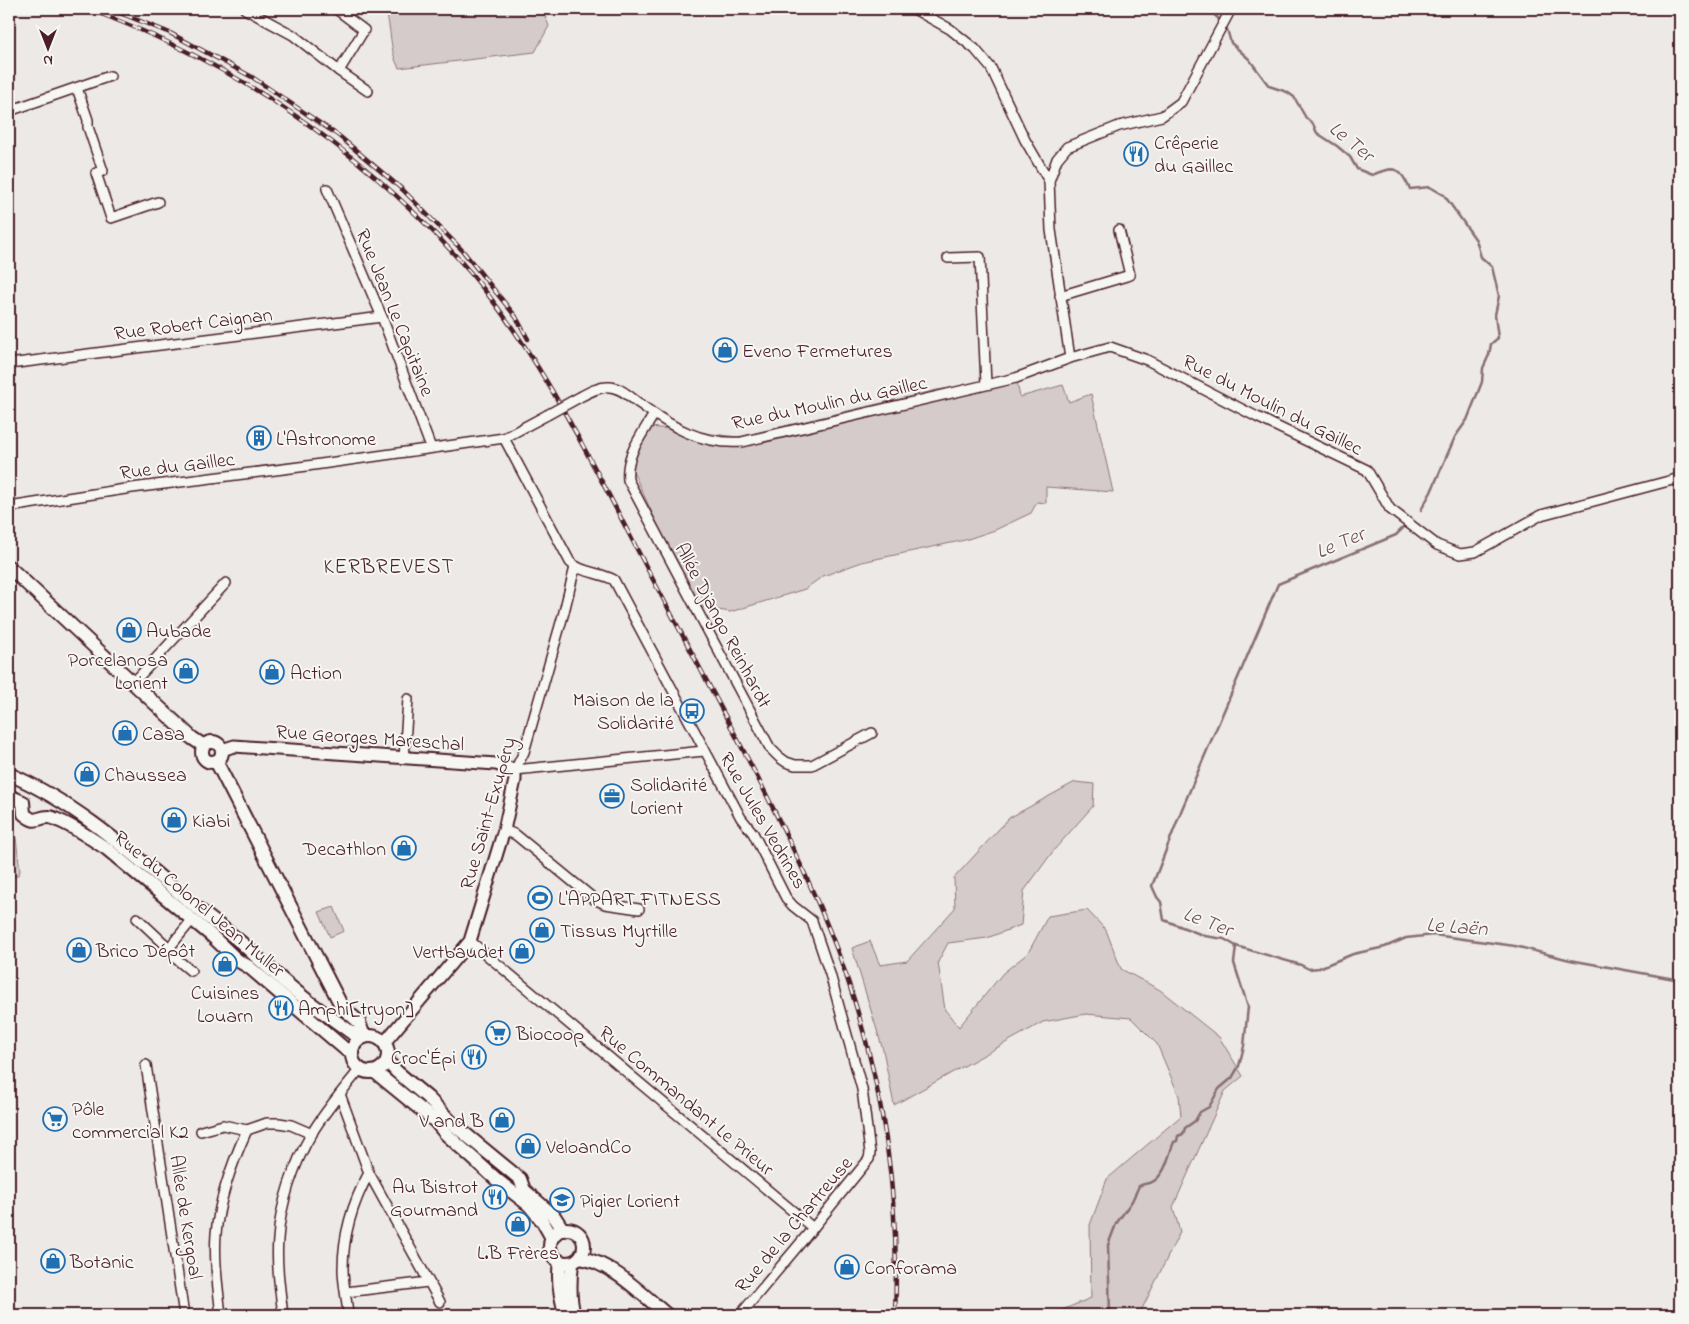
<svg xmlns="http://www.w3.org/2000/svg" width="1689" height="1324" viewBox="0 0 1689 1324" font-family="'Indie Flower',sans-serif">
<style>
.green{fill:#d4cbca;stroke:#8f757a}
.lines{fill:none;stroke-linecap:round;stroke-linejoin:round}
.stream{stroke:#886e73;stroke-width:2.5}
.minor-casing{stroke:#4a1f2b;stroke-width:12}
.tertiary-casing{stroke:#4a1f2b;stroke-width:15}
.secondary-casing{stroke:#4a1f2b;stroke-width:16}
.minor{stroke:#f6f6f2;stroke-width:9}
.tertiary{stroke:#f6f6f2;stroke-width:11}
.secondary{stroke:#f6f6f2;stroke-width:12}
.rail-casing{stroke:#4a1f2b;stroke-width:4.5}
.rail{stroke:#f6f6f2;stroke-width:2.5;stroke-dasharray:8;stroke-linecap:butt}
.minor-bridge-casing{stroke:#4a1f2b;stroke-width:12;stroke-linecap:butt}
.minor-bridge{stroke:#f6f6f2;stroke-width:9}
.labels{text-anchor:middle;stroke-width:4;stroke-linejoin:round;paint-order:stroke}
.poi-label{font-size:20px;fill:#4a1f2b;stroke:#f6f6f2;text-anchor:start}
.street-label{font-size:20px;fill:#4a1f2b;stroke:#f6f6f2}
.water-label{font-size:21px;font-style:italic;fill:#6e4d55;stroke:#f6f6f2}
.neighbourhood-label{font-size:21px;letter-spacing:1px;fill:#4a1f2b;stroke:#f6f6f2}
</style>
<rect width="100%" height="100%" fill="#ece9e6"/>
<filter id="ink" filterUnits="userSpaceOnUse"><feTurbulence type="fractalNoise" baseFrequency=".02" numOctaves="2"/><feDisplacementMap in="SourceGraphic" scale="10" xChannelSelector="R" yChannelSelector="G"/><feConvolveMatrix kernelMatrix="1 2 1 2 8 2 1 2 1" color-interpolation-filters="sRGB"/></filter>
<g filter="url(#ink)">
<!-- green -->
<g class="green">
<path d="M385,9H542L549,26L535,52L399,68C389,51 392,28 385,9Z"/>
<polygon points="1016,378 1020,397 1063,385 1069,402 1091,394 1113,492 1046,487 1046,503 1037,502 1031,513 995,530 965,540 862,562 823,576 805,589 730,612 695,606 630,465 651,427 738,437 937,390"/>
<polygon points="1075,782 1094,784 1093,806 1054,850 1024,891 1021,925 987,938 948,943 938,962 945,1010 959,1027 1003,973 1028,953 1048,916 1087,910 1106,930 1121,969 1160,990 1219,1037 1243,1076 1225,1091 1173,1207 1180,1232 1139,1315 1050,1315 1091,1298 1090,1225 1107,1179 1181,1116 1179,1096 1157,1044 1131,1018 1086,1014 1043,1022 894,1105 883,1050 852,948 870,941 880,965 907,961 955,908 954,878 1009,818"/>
<polygon points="9,834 12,834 16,838 20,871 18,875 14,877 9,875"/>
<polygon points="334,907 344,931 330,937 319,912"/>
</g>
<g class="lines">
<!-- stream -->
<g class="stream">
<polyline points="1208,9 1221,21"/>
<path d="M1227,29L1231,43L1249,59L1269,86L1287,92L1294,97L1306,118L1313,124L1317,133L1337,146L1350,157L1357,169L1372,175C1396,165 1399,167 1410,189L1430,187L1444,195L1476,240L1481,257L1492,267L1499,296L1495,315L1498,338L1491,344L1489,355L1483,368L1482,382L1467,420L1455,437L1431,492L1421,510"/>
<polyline points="1405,526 1396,535 1278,584 1182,809 1152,886 1157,897 1161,902 1164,920 1205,936 1224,939 1236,946 1301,965 1309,969 1319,968 1353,954 1385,947 1406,938 1434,935 1515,946 1570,960 1680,980"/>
<path d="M1110,1315L1108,1245L1116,1224L1132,1201L1139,1186C1144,1183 1150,1184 1154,1181C1167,1171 1168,1156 1174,1142L1177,1141L1178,1136L1183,1134L1185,1128L1195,1121L1200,1112L1209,1107L1219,1089L1232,1078L1239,1066L1244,1046L1248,1007L1234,963L1236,946"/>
</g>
<!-- minor casing -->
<g class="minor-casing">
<g id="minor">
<polyline points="245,9 293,35 339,71 368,91"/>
<polyline points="336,9 364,30 339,71"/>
<polyline points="914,9 950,29 975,49 991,68 1025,140 1049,181 1051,230 1070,358"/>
<polyline points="77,88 88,120 88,127 103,171 96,173 111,218 158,202"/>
<polyline points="9,111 110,76"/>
<polyline points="1049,181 1057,159 1067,147 1119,126 1162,116 1181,102 1231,9"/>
<polyline points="327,189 382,317 431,448"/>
<polyline points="948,258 980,257 986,384"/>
<polyline points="1060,296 1130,275 1119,230"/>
<polyline points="9,364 382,317"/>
<path d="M578,398C587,393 599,386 610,387C622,388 631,398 640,404C671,427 702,445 742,442L1016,378L1070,358L1110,347L1147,360L1257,417L1367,470L1390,509L1437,545L1460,554L1475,552L1541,515L1680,478"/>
<path d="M654,414C642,435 625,455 628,480L770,748L779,757L786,762L795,765H812L872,733"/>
<path d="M504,438L570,562C581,573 600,572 614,580L741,818L753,833L786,898L793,906L812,921L830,974L862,1089L870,1153L869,1159L813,1228L740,1315"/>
<polyline points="9,507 132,488 307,466 504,438 547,415"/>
<polyline points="133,683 226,583"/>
<polyline points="404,759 408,699"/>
<polyline points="515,770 524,752 564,612 575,567"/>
<polyline points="515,770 704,751"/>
<polyline points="504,830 516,835 594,899 605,904 639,909"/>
<polyline points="137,918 169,948 174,957 191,971"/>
<polyline points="470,941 813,1228"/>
<polyline points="169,948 192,920"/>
<polyline points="146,1065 184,1315"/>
<polyline points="340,1094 369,1173 440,1302"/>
<polyline points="201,1131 223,1125 247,1130 267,1123 279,1123 291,1125 312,1134"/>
<polyline points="346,1292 428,1282"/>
<path d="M221,1315C218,1288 214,1261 216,1234C219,1198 232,1163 247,1130"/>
<path d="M283,1315C280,1290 276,1264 278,1239C280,1205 294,1163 312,1133C325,1111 343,1090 360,1069"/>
<path d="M348,1315C347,1300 343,1284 343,1269C343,1236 353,1202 369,1173"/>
</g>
</g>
<!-- tertiary casing -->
<g class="tertiary-casing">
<polyline id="tertiary" points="222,750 234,746 496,764 515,770 515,780 504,830 470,941 384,1043"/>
</g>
<!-- secondary casing -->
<g class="secondary-casing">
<g id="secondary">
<polyline points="9,567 192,738 204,746"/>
<circle cx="212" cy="752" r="10"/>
<polyline points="216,761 342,1007 359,1022 364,1037"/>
<path d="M9,774C83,806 141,862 203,913C216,924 232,934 245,946C265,965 286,984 308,1001C325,1014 343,1026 360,1039"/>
<path d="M9,796L23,802L24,814C37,825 36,817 49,817C52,817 57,820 60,821C76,828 92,839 107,849L212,936L237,960L249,967L345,1049L352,1051"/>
<circle cx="370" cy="1054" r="18"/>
<polyline points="387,1061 397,1072 428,1098 453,1124 520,1179 524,1190 554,1216 563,1230"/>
<polyline points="375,1072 435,1121 445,1133 497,1180 529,1205 543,1222 552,1238"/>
<circle cx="567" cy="1246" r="17"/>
<path d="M580,1258C611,1262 643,1295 667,1315"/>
<path d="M560,1262C557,1281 560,1297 566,1315"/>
<path d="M572,1263C570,1280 569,1298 574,1315"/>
</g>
</g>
<!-- minor -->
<use href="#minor" class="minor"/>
<!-- tertiary -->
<use href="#tertiary" class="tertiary"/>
<!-- secondary -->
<use href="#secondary" class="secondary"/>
<!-- rail casing -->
<g class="rail-casing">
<g id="rail">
<path d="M88,9C228,60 355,144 455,255C537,345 592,464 649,572C688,646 728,720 766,794C795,852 824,911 845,972C883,1082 900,1199 895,1315"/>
<polyline points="110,9 170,33 252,77 339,136 403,190 462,250 516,317 528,339"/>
</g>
</g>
<!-- rail -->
<use href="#rail" class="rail"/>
<!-- minor-bridge casing -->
<g class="minor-bridge-casing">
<polyline id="minor-bridge" points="547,415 578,398"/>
</g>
<!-- minor-bridge -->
<use href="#minor-bridge" class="minor-bridge"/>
</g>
</g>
<!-- icons -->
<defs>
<g id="restaurant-ring" transform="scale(1.25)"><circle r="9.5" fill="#f6f6f2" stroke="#1f6fb2" stroke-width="1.5"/><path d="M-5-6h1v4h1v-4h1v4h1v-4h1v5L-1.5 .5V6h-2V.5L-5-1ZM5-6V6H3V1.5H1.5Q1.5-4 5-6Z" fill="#1f6fb2"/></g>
<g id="shop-ring" transform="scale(1.25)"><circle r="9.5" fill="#f6f6f2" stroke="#1f6fb2" stroke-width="1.5"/><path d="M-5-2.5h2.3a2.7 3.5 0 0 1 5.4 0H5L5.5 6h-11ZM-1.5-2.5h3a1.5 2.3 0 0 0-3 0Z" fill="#1f6fb2"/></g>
<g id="building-ring" transform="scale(1.25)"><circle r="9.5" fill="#f6f6f2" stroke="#1f6fb2" stroke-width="1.5"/><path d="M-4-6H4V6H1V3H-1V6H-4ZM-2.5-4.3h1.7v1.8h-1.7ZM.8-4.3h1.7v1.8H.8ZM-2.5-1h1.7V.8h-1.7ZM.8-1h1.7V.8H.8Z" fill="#1f6fb2"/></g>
<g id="bus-ring" transform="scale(1.25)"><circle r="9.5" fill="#f6f6f2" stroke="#1f6fb2" stroke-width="1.5"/><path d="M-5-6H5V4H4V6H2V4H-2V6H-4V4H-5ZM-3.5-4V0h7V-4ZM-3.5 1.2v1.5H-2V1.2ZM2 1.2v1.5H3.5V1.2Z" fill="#1f6fb2"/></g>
<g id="office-ring" transform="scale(1.25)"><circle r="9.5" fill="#f6f6f2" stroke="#1f6fb2" stroke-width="1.5"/><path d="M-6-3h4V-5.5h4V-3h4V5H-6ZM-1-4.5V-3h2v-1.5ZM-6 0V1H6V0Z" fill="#1f6fb2"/></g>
<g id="stadium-ring" transform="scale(1.25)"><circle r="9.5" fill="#f6f6f2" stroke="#1f6fb2" stroke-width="1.5"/><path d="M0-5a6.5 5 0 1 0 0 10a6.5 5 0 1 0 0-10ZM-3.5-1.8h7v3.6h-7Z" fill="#1f6fb2"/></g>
<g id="supermarket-ring" transform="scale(1.25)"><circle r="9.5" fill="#f6f6f2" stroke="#1f6fb2" stroke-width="1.5"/><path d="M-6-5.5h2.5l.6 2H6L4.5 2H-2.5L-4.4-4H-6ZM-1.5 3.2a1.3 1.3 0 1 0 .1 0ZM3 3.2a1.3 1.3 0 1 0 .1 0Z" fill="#1f6fb2"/></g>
<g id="university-ring" transform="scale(1.25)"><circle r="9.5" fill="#f6f6f2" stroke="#1f6fb2" stroke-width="1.5"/><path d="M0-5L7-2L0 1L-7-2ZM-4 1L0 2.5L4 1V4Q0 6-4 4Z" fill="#1f6fb2"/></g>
</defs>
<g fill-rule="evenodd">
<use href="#restaurant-ring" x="1136" y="154"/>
<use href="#shop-ring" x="725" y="350"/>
<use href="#building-ring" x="259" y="438"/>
<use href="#shop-ring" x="129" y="630"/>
<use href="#shop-ring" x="186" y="671"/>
<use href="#shop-ring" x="272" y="672"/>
<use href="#bus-ring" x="692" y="711"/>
<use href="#shop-ring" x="125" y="733"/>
<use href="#shop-ring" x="87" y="774"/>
<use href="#office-ring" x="612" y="796"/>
<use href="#shop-ring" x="174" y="820"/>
<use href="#shop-ring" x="404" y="848"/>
<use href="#stadium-ring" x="540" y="898"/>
<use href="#shop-ring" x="542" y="930"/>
<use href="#shop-ring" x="79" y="950"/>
<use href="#shop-ring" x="522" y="951"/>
<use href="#shop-ring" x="225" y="964"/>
<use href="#restaurant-ring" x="281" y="1008"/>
<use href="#supermarket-ring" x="498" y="1033"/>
<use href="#restaurant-ring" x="474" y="1057"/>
<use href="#supermarket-ring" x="55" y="1119"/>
<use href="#shop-ring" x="502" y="1120"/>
<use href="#shop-ring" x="528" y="1146"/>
<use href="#restaurant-ring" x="495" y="1197"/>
<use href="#university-ring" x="562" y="1200"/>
<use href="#shop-ring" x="518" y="1224"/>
<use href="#shop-ring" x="53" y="1261"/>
<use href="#shop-ring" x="847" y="1267"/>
</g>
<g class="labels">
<!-- poi labels -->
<g class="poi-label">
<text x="1154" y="149">Crêperie<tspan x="1154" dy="23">du Gaillec</tspan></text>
<text x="742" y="357">Eveno Fermetures</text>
<text x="276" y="445">L'Astronome</text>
<text x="146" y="637">Aubade</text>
<text x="168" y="666" text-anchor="end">Porcelanosa<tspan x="168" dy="23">Lorient</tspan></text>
<text x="290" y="679">Action</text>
<text x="674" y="706" text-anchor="end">Maison de la<tspan x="674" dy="23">Solidarité</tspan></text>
<text x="142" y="740">Casa</text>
<text x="104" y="781">Chaussea</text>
<text x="630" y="791">Solidarité<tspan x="630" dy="23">Lorient</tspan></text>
<text x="192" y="827">Kiabi</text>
<text x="386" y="855" text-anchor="end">Decathlon</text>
<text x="558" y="905">L'APPART FITNESS</text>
<text x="560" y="937">Tissus Myrtille</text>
<text x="96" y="957">Brico Dépôt</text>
<text x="504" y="958" text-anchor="end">Vertbaudet</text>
<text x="225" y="999" text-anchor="middle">Cuisines<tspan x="225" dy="23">Louarn</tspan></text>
<text x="298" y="1015">Amphi[tryon]</text>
<text x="516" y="1040">Biocoop</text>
<text x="456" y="1064" text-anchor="end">Croc'Épi</text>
<text x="72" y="1115">Pôle<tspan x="72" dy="23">commercial K2</tspan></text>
<text x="484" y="1127" text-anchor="end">V and B</text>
<text x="546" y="1153">VeloandCo</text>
<text x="478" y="1193" text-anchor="end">Au Bistrot<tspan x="478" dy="23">Gourmand</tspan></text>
<text x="580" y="1207">Pigier Lorient</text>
<text x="518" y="1259" text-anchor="middle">L.B Frères</text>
<text x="70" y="1268">Botanic</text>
<text x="864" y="1274">Conforama</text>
</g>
<!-- street labels -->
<g class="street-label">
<text transform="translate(396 312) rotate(68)" y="7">Rue Jean Le Capitaine</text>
<text transform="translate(193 323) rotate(-7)" y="7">Rue Robert Caignan</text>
<text transform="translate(829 402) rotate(-12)" y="7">Rue du Moulin du Gaillec</text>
<text transform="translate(1273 404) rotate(27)" y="7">Rue du Moulin du Gaillec</text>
<text transform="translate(177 465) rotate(-7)" y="7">Rue du Gaillec</text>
<text transform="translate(724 625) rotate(62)" y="7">Allée Django Reinhardt</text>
<text transform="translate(370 737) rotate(4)" y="7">Rue Georges Mareschal</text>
<text transform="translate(487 813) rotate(-74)" y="7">Rue Saint-Exupéry</text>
<text transform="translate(764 820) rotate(60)" y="7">Rue Jules Vedrines</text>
<text transform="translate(200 903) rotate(40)" y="7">Rue du Colonel Jean Muller</text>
<text transform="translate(687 1100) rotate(40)" y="7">Rue Commandant Le Prieur</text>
<text transform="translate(187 1217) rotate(81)" y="7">Allée de Kergoal</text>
<text transform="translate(793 1224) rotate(-50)" y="7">Rue de la Chartreuse</text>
</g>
<!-- water labels -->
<g class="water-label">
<text transform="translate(1352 141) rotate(39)" y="7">Le Ter</text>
<text transform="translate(1340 542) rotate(-23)" y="7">Le Ter</text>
<text transform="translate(1208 921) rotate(21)" y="7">Le Ter</text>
<text transform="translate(1457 926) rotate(4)" y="7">Le Laën</text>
</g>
<!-- neighbourhood labels -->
<g class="neighbourhood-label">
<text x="389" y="573">KERBREVEST</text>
</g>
</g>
<!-- margin -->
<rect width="1689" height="1324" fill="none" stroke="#f6f6f2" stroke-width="30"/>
<rect x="15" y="15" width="1659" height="1294" fill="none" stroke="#4a1f2b" stroke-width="2" filter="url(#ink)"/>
<!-- north arrow -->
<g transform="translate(48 48) rotate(180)" stroke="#f6f6f2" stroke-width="4" paint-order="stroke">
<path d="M0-4L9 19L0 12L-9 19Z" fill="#4a1f2b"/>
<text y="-8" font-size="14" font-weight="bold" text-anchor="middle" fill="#4a1f2b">N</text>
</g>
</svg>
